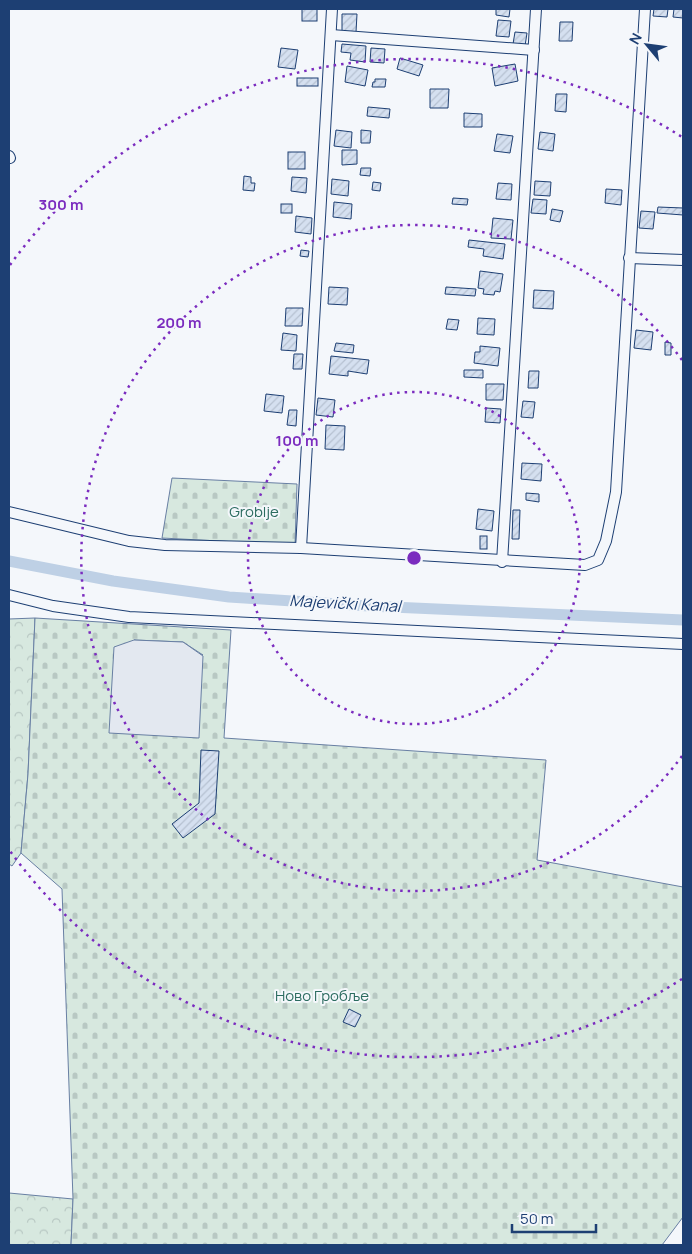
<svg xmlns="http://www.w3.org/2000/svg" width="692" height="1254" viewBox="0 0 692 1254" font-family="Manrope,sans-serif">
<style>
.forest{fill:url(#forest-crowns);stroke:#687fa3}
.cemetery{fill:url(#cemetery-stones);stroke:#687fa3;fill-rule:evenodd}
.parking{fill:#e3e8f0;stroke:#687fa3}
.lines{fill:none;stroke-linecap:round;stroke-linejoin:round}
.canal{stroke:#bed0e5;stroke-width:11}
.building{fill:url(#building-hatch);stroke:#1d3f73}
.minor-casing{stroke:#1d3f73;stroke-width:12}
.minor{stroke:#f4f7fb;stroke-width:10}
.ring{fill:none;stroke:#7b2cbf;stroke-width:2.5;stroke-dasharray:2.5 5}
.labels{text-anchor:middle;stroke-width:4;stroke-linejoin:round;paint-order:stroke}
.park-label{font-size:15px;fill:#2c6c60;stroke:#f4f7fb}
.water-label{font-size:16px;font-style:italic;fill:#1d3f73;stroke:#f4f7fb}
.centre{fill:#7b2cbf;stroke:#f4f7fb;stroke-width:2.5}
.ring-label{font-size:15px;text-anchor:middle;font-weight:bold;fill:#7b2cbf;stroke:#f4f7fb;stroke-width:4;stroke-linejoin:round;paint-order:stroke}
</style>
<defs>
<pattern id="forest-crowns" width="20" height="18" patternUnits="userSpaceOnUse" patternTransform="scale(1.25)"><rect width="20" height="18" fill="#d7e8df"/><path d="M2 6a3 3 0 1 1 6 0M12 15a3 3 0 1 1 6 0" fill="none" stroke="#b8c8c3"/></pattern>
<pattern id="cemetery-stones" width="16" height="16" patternUnits="userSpaceOnUse" patternTransform="scale(1.25)"><rect width="16" height="16" fill="#d7e8df"/><path d="M2 7V4a2 2 0 0 1 4 0v3zM10 15v-3a2 2 0 0 1 4 0v3z" fill="#b8c8c3"/></pattern>
<pattern id="building-hatch" width="6" height="6" patternUnits="userSpaceOnUse" patternTransform="scale(1.25)"><rect width="6" height="6" fill="#d5e0f0"/><path d="M-1 1l2-2M0 6l6-6M5 7l2-2" fill="none" stroke="#b6c1d1"/></pattern>
</defs>
<rect width="100%" height="100%" fill="#f4f7fb"/>
<!-- forest -->
<g class="forest">
<polygon points="35,618 28,774 21,853 12,866 9,864 9,619"/>
<polygon points="9,1193 73,1199 71,1245 9,1245"/>
</g>
<!-- cemetery -->
<g class="cemetery">
<polygon points="172,478 297,484 295,545 162,538"/>
<path d="M35,618L231,630L224,738L546,760L537,860L683,887V1217L662,1245H71L73,1199L62,889L21,853L28,774ZM134,640L183,642L203,655Z"/>
</g>
<!-- parking -->
<polygon class="parking" points="134,640 183,642 203,656 199,738 109,733 114,647"/>
<g class="lines">
<!-- canal -->
<polyline class="canal" points="9,561 113,581 229,597 369,606 683,620"/>
</g>
<!-- building -->
<g class="building">
<rect x="302" y="9" width="15" height="12"/>
<polygon points="496,9 510,9 509,17 496,15"/>
<polygon points="654,9 668,9 667,17 653,16"/>
<polygon points="674,9 683,9 683,18 673,17"/>
<polygon points="342,14 357,14 356,32 342,32"/>
<polygon points="498,20 511,21 509,37 496,36"/>
<polygon points="560,22 573,22 572,41 559,41"/>
<polygon points="515,32 527,33 525,46 513,44"/>
<polygon points="342,44 366,46 365,62 350,60 351,53 341,52"/>
<polygon points="281,48 298,50 295,69 278,67"/>
<polygon points="371,48 385,49 384,63 370,62"/>
<polygon points="400,58 423,65 419,76 397,69"/>
<polygon points="515,64 518,81 495,86 492,68"/>
<polygon points="347,66 368,70 365,86 345,82"/>
<rect x="297" y="78" width="21" height="8"/>
<polygon points="375,79 386,79 385,87 372,87 373,82 375,82"/>
<polygon points="430,89 449,89 448,108 430,108"/>
<polygon points="556,94 567,94 566,112 555,111"/>
<polygon points="368,107 390,109 389,118 367,116"/>
<polygon points="464,113 482,114 482,127 464,127"/>
<polygon points="336,130 352,132 351,148 334,146"/>
<polygon points="361,130 371,131 370,143 361,143"/>
<polygon points="540,132 555,134 553,151 538,149"/>
<polygon points="497,134 513,136 510,153 494,151"/>
<polygon points="342,150 357,150 357,164 342,165"/>
<rect x="288" y="152" width="17" height="17"/>
<polygon points="361,168 371,168 370,176 360,175"/>
<polygon points="244,176 251,177 251,183 255,183 254,191 243,190"/>
<polygon points="292,177 307,178 306,193 291,191"/>
<polygon points="332,179 349,181 348,196 331,194"/>
<polygon points="535,181 551,182 550,196 534,195"/>
<polygon points="373,182 381,183 380,191 372,190"/>
<polygon points="498,183 512,184 511,200 496,199"/>
<polygon points="606,189 622,190 621,205 605,203"/>
<polygon points="453,198 468,199 467,205 452,204"/>
<polygon points="533,199 547,200 546,214 531,213"/>
<polygon points="334,202 352,204 351,219 333,217"/>
<rect x="281" y="204" width="11" height="9"/>
<polygon points="658,207 683,208 683,215 657,213"/>
<polygon points="552,209 563,211 560,222 550,220"/>
<polygon points="641,211 655,212 653,229 639,228"/>
<polygon points="296,216 312,218 311,234 295,232"/>
<polygon points="493,218 513,220 511,239 491,238"/>
<polygon points="469,240 505,244 503,259 483,256 484,249 468,247"/>
<polygon points="301,250 309,251 308,257 300,256"/>
<polygon points="480,271 503,274 500,292 495,291 494,295 483,294 484,289 478,288"/>
<polygon points="329,287 348,288 347,305 328,304"/>
<polygon points="446,287 476,289 475,296 445,294"/>
<polygon points="534,290 554,291 553,309 533,308"/>
<polygon points="286,308 303,308 302,326 285,326"/>
<polygon points="478,318 495,319 494,335 477,334"/>
<polygon points="448,319 459,320 457,330 446,329"/>
<polygon points="636,330 653,332 651,350 634,348"/>
<polygon points="283,333 297,335 296,351 281,350"/>
<polygon points="665,342 671,343 671,355 665,355"/>
<polygon points="336,343 354,345 353,353 334,351"/>
<polygon points="480,346 500,348 498,366 474,363 475,352 480,352"/>
<polygon points="294,354 303,354 302,369 293,369"/>
<polygon points="331,356 369,360 367,374 348,371 348,376 329,374"/>
<polygon points="464,370 483,370 483,378 464,377"/>
<polygon points="529,371 539,371 538,388 528,388"/>
<polygon points="486,384 504,384 503,400 486,400"/>
<polygon points="266,394 284,396 282,413 264,411"/>
<polygon points="318,398 335,400 333,417 316,415"/>
<polygon points="523,401 535,402 533,418 521,417"/>
<polygon points="486,408 501,409 500,423 485,422"/>
<polygon points="289,410 297,410 296,426 287,425"/>
<polygon points="326,425 345,426 344,450 325,449"/>
<polygon points="522,463 542,464 541,481 521,479"/>
<polygon points="526,493 539,494 539,502 526,500"/>
<polygon points="478,509 494,511 492,531 476,529"/>
<polygon points="513,510 520,510 519,539 512,539"/>
<rect x="480" y="536" width="7" height="13"/>
<polygon points="201,750 219,751 215,814 183,838 172,824 199,803"/>
<polygon points="349,1009 361,1015 355,1027 343,1022"/>
</g>
<g class="lines">
<!-- minor casing -->
<g class="minor-casing">
<g id="minor">
<polyline points="331,35 534,50"/>
<polyline points="9,156 10,158"/>
<polyline points="629,258 683,260"/>
<polyline points="9,512 129,541 165,545 301,548 585,565 598,560 606,541 616,492 645,9"/>
<polyline points="301,548 332,9"/>
<polyline points="502,562 536,9"/>
<polyline points="9,595 53,606 129,617 683,644"/>
</g>
</g>
<!-- minor -->
<use href="#minor" class="minor"/>
</g>
<!-- distance rings -->
<g class="ring">
<circle cx="414" cy="558" r="166"/>
<path d="M682 756A333 333 0 1 1 682 360"/>
<path d="M682 979A499 499 0 0 1 10 851M10 265A499 499 0 0 1 682 137"/>
</g>
<g class="labels">
<!-- park labels -->
<g class="park-label">
<text x="254" y="517">Groblje</text>
<text x="322" y="1001">Ново Гробље</text>
</g>
<!-- water labels -->
<g class="water-label">
<text transform="translate(345 603) rotate(3)" y="6">Majevički Kanal</text>
</g>
</g>
<circle cx="414" cy="558" r="8" class="centre"/>
<g class="ring-label">
<text x="61" y="210">300 m</text>
<text x="179" y="328">200 m</text>
<text x="297" y="446">100 m</text>
</g>
<!-- border -->
<rect width="692" height="1254" fill="none" stroke="#1d3f73" stroke-width="20"/>
<!-- north arrow -->
<g transform="translate(647 45) rotate(299)" stroke="#f4f7fb" stroke-width="4" paint-order="stroke">
<path d="M0-4L9 19L0 12L-9 19Z" fill="#1d3f73"/>
<text y="-8" font-size="14" font-weight="bold" text-anchor="middle" fill="#1d3f73">N</text>
</g>
<!-- scale -->
<path d="M512 1224v8h84v-8" fill="none" stroke="#1d3f73" stroke-width="2.5"/>
<text x="520" y="1224" font-size="15" fill="#1d3f73" stroke="#f4f7fb" stroke-width="4" paint-order="stroke">50 m</text>
</svg>
